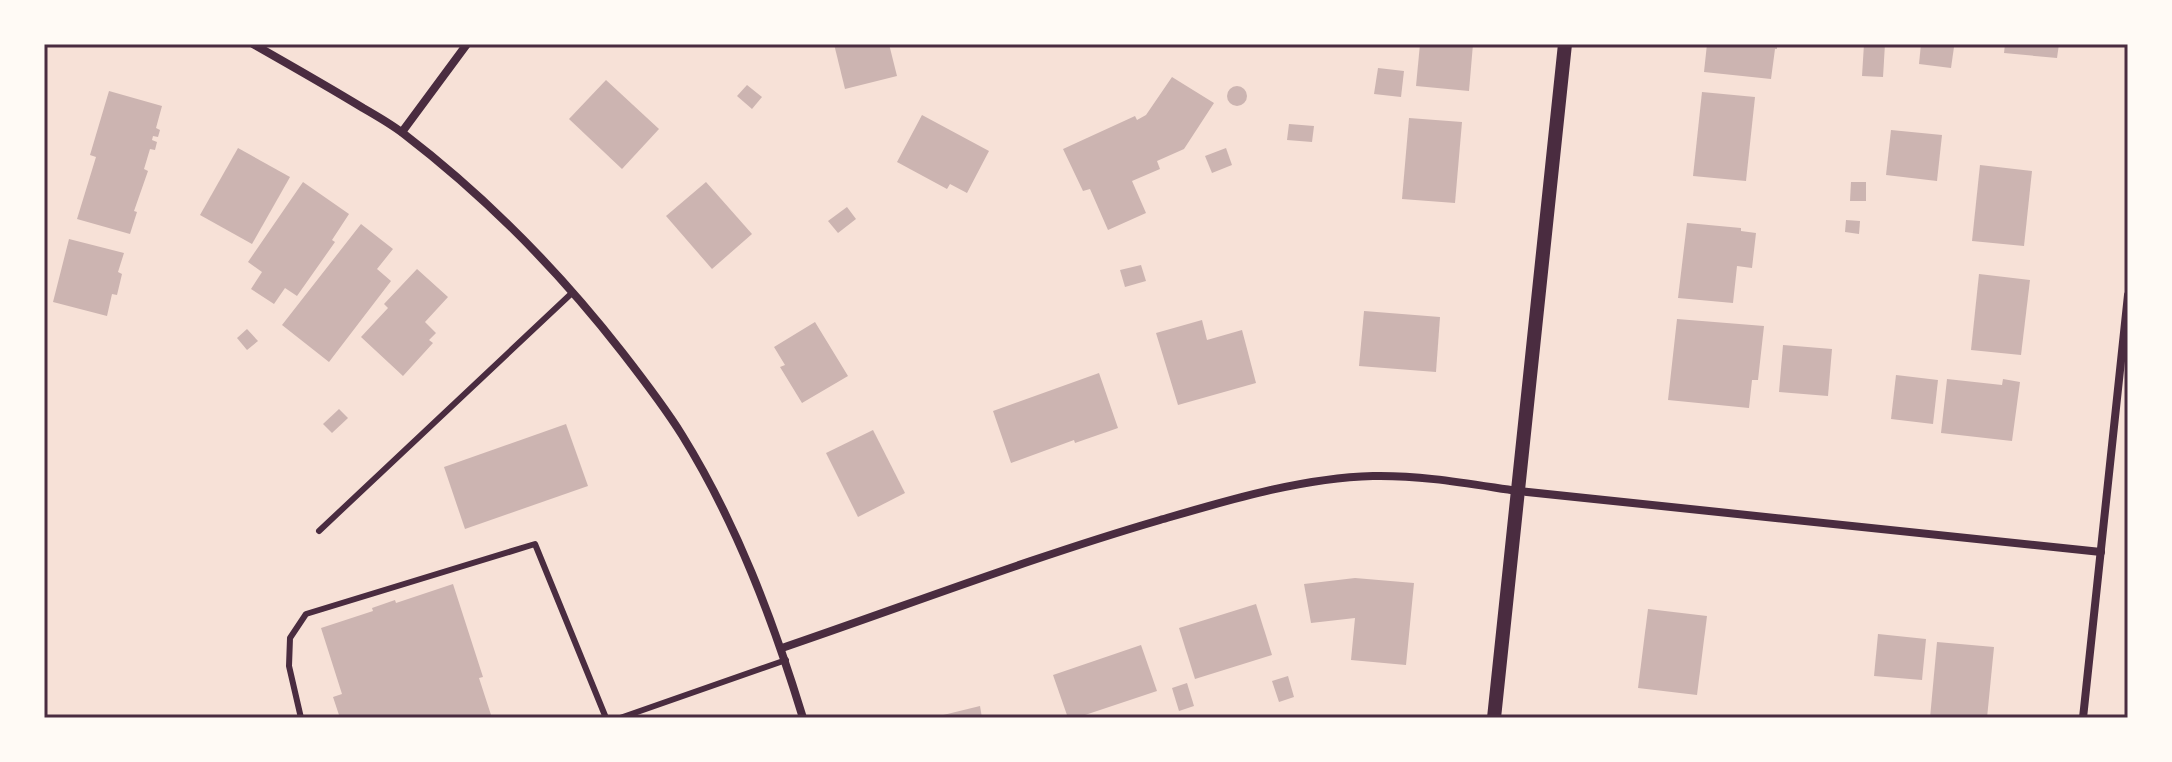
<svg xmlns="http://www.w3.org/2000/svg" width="2172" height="762" viewBox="0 0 2172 762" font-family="Barlow,sans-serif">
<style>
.building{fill:#ccb4b1}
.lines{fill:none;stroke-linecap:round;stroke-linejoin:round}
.service{stroke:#4a2c40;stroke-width:6}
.minor{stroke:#4a2c40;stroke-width:8}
.tertiary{stroke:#4a2c40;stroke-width:14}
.neatline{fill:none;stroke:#4a2c40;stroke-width:3}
</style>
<rect width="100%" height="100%" fill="#f7e1d7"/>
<!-- building -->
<g class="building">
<polygon points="834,44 889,44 897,76 845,89"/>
<polygon points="1420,44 1473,44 1469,91 1416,86"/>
<polygon points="1707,44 1777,44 1777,49 1775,49 1771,79 1704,72"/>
<polygon points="1864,44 1885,44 1883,77 1862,76"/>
<polygon points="1921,44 1954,47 1951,68 1919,64"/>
<polygon points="2005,44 2059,44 2057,58 2004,53"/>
<polygon points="1378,68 1404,71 1401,97 1374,94"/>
<polygon points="1172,77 1214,103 1184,149 1157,161 1160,169 1132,181 1146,213 1108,230 1090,189 1083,191 1063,149 1135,116 1137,120 1146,115"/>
<polygon points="606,80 659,129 622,169 569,119"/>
<polygon points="747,85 762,97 752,109 737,96"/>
<circle cx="1237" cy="96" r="10"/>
<polygon points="109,91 162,106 156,128 160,130 158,137 153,136 152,140 157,142 155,150 150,149 144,169 148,171 134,211 137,212 130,234 77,219 96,157 90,155"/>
<polygon points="1702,92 1755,97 1746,181 1693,176"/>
<polygon points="922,115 989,151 967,193 950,184 947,189 897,162"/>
<polygon points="1409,118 1462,122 1455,203 1402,199"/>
<polygon points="1289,124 1314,126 1312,142 1287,140"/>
<polygon points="1891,130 1942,135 1937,181 1886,175"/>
<polygon points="238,148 290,177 252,244 200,215"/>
<polygon points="1226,148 1232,165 1212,173 1205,156"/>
<polygon points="1980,165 2032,171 2024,246 1972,241"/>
<polygon points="303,182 349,214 332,240 335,242 297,296 285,288 274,304 251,289 262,272 248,262"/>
<polygon points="706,182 752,234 712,269 666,216"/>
<polygon points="1851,182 1866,182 1866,201 1850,201"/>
<polygon points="847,207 856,219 838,233 828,221"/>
<polygon points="1846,220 1860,221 1859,234 1845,232"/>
<polygon points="1687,223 1741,228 1741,231 1756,233 1752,268 1737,266 1733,303 1678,298"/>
<polygon points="361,224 393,249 377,269 391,281 329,362 282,325"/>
<polygon points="69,239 124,253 118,272 122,274 117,295 112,294 107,316 53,302"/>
<polygon points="1141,265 1146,281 1125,287 1120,270"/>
<polygon points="417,269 448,297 425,322 436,333 429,340 433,343 403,376 361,337 388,308 384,304"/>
<polygon points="1979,274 2030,280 2021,355 1971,350"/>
<polygon points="1364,311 1440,317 1436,372 1359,366"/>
<polygon points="1677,319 1764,326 1758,380 1752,380 1749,408 1668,400"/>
<polygon points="1202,320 1207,340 1242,330 1256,383 1178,405 1156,333"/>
<polygon points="815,322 848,376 802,403 780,367 785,365 774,347"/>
<polygon points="247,329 258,341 247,350 237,338"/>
<polygon points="1783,345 1832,349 1828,396 1779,392"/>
<polygon points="1099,373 1118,428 1075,443 1074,440 1011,463 993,411"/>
<polygon points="1896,375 1938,380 1933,424 1891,419"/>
<polygon points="1947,379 2002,385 2003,379 2020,382 2012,441 1941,433"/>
<polygon points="339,409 348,418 332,433 323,424"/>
<polygon points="566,424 588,486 465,529 444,467"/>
<polygon points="873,430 905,493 858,517 826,453"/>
<polygon points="1355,578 1414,583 1406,665 1351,660 1355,618 1311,623 1304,584"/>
<polygon points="453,584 483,677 479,678 492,718 340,718 333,697 342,694 321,628 373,611 372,608 395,600 396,603"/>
<polygon points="1256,604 1272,655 1195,679 1179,628"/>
<polygon points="1648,609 1707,616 1697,695 1638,688"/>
<polygon points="1878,634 1926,639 1922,680 1874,676"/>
<polygon points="1937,642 1994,647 1987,718 1930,718"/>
<polygon points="1141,645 1157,691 1076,718 1068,718 1053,675"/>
<polygon points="1288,676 1294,697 1279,702 1272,681"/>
<polygon points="1187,683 1194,706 1179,711 1172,688"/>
<polygon points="980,706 982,718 935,718 935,717"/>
</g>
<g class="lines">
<!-- service -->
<g class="service">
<polyline points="319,531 573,292"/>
<polyline points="301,718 289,666 290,638 306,614 535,544 606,718"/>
<polyline points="620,718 786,660"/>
</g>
<!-- minor -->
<g class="minor">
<path d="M253,44C290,65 327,86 363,108C377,116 391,124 404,134C486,197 558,270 622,352C643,379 664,406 682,435C736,522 773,620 803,718"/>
<polyline points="402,132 467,44"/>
<path d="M782,648C908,605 1033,557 1160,520C1229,500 1301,478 1373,476C1422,475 1470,484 1518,491L2101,552"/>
<polyline points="2083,718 2128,295"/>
</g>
<!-- tertiary -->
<polyline class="tertiary" points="1494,718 1565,44"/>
</g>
<!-- border -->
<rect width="2172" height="762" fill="none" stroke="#fffaf5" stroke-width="92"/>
<rect x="46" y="46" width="2080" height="670" class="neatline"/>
</svg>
